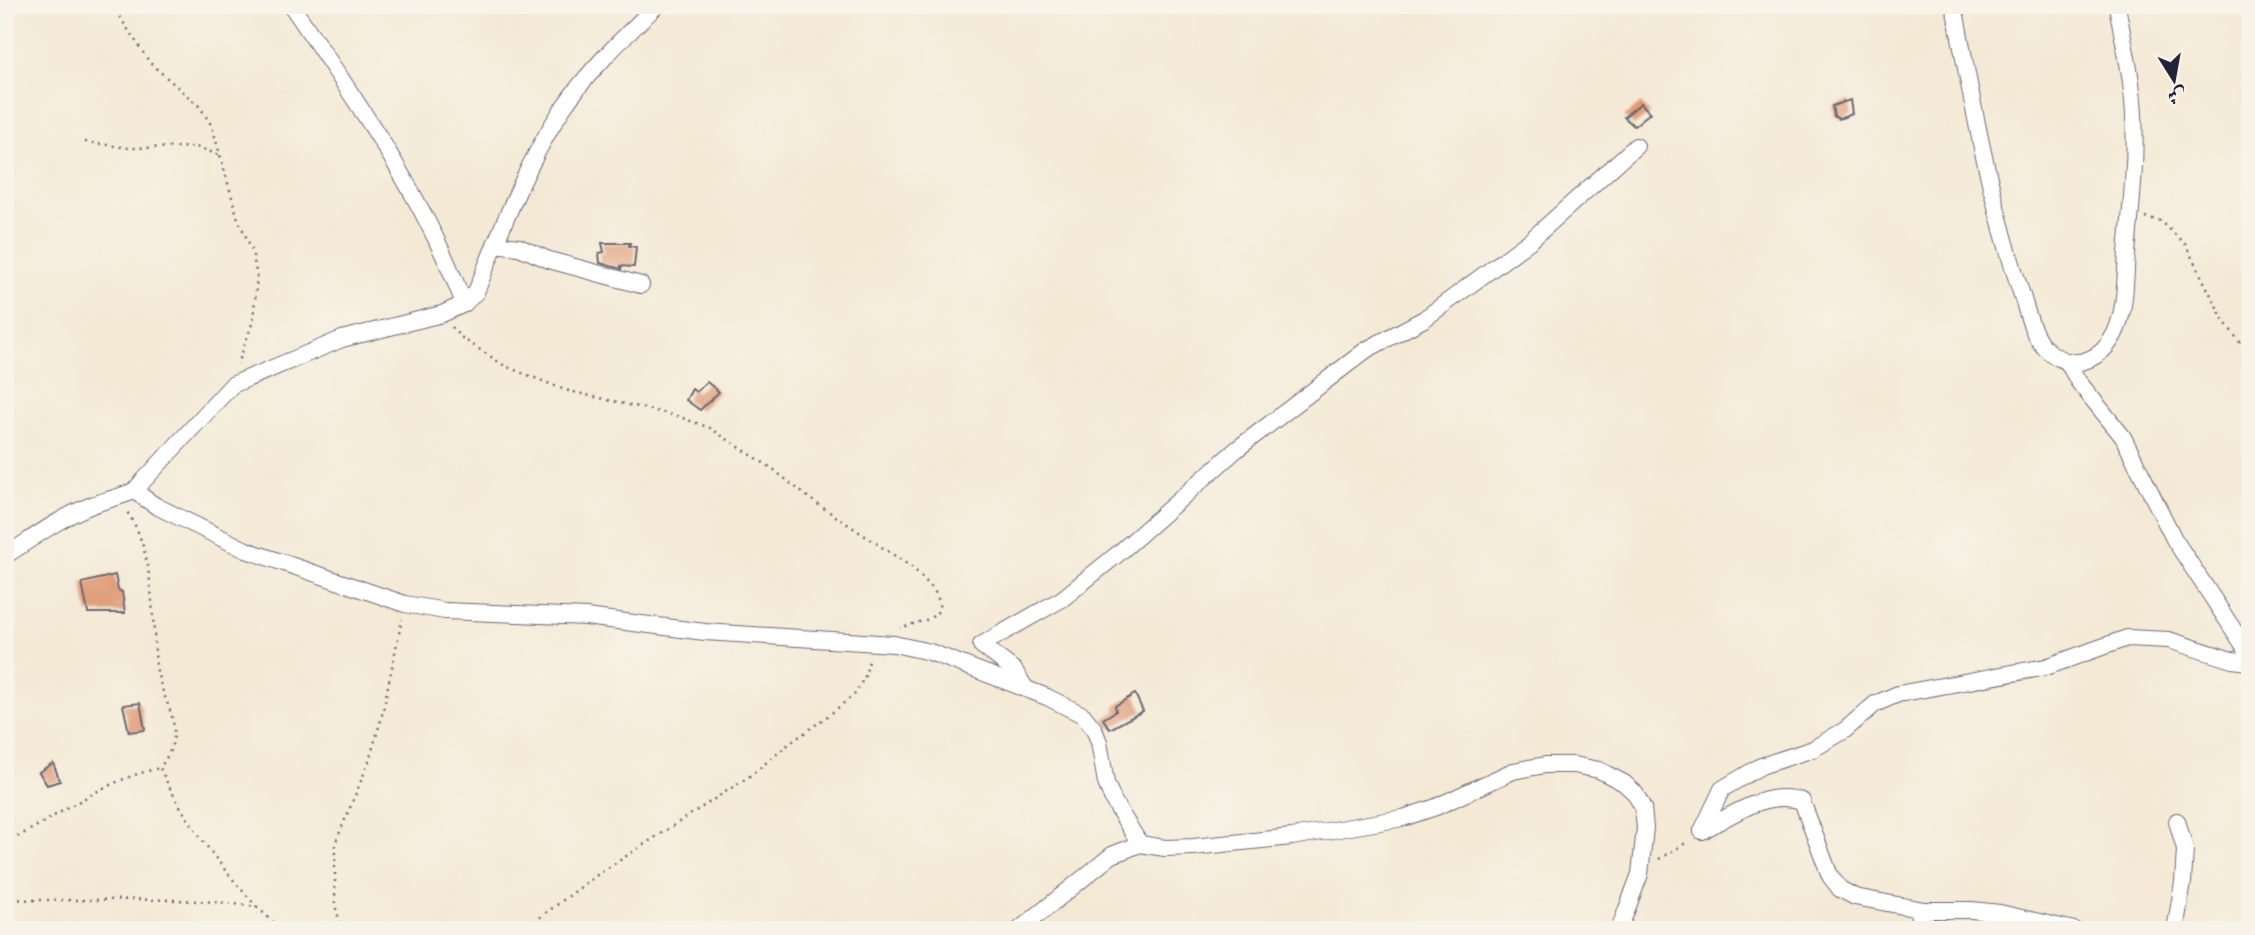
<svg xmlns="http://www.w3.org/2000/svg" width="2255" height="935" viewBox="0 0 2255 935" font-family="'IM FELL English',Amiri,serif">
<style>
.building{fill:#dd936c}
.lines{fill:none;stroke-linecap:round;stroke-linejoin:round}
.minor-casing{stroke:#6c6871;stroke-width:18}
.path{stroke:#6c6871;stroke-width:2.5;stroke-dasharray:2 5;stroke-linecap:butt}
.minor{stroke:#fff;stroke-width:16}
</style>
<rect width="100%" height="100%" fill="#f7f3e8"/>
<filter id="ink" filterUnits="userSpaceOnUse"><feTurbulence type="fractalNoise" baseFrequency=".0143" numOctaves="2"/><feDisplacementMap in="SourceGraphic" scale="14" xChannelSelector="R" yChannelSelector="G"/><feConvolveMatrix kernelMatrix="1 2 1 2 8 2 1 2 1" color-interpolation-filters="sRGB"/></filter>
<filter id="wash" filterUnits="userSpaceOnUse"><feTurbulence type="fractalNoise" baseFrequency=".00686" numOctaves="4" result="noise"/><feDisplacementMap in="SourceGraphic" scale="28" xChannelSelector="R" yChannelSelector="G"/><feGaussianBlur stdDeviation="1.57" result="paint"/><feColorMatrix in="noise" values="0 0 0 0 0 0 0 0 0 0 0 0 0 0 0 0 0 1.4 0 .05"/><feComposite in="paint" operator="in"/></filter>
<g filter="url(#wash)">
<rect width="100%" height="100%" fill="#f4e9d5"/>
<g id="blocks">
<!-- building -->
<g class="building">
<polygon points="1850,100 1852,114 1839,119 1834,116 1832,106"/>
<polygon points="1641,103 1650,113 1634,126 1624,117"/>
<polygon points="602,243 630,243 629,246 636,247 634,267 621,266 621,269 600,263 599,253 604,252"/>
<polygon points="707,382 719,392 700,410 686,400 692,389 696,392"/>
<polygon points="115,575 118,590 122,592 125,613 88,613 82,583"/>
<polygon points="1135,694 1143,711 1110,729 1103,719 1116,711 1115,706"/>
<polygon points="140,703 145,730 129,732 123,705"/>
<polygon points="53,763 60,781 47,785 39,772"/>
</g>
</g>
</g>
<g filter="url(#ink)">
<use href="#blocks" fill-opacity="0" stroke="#6c6871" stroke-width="2"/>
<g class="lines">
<!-- minor casing -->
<g class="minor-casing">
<g id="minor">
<path d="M291,5C355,99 424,196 464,304"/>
<path d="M1954,5C1972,101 1989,196 2020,289C2026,307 2031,333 2044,347C2056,359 2071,366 2087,360C2101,355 2110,344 2116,331C2126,307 2125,278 2127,253C2132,197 2139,139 2131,83C2128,57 2121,31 2117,5"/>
<polyline points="495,244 519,247 549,260 641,285"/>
<polyline points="2067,361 2078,381 2123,437 2174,539 2250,655"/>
<polyline points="134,491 156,506 246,550 405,604 445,611 586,617 705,632 894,644 930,652 1047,697 1083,715 1094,729 1099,742 1106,783 1114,802 1140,844"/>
<path d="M5,556C33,538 61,517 92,505C106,500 120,497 134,491L232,385L342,339L442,314L464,304L476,292C501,230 526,164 563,108C589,70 624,37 657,5"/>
<polyline points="1026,689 1014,670 981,645 1062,599 1119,553 1237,449 1366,350 1424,319 1531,240 1636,146"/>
<polyline points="1702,831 1722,789 1761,766 1813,749 1845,730 1875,704 1898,694 2046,667 2127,638 2169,640 2232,660 2250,662"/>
<path d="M1702,831C1732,815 1767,789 1802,801L1830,876L1840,889L1855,897L1924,910H1972L2000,913L2074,930"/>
<polyline points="1019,930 1112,855 1140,844 1165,848 1193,847 1292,837 1403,818 1436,807 1513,771 1545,765 1574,765 1599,770 1624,783 1635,793 1643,808 1645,828 1640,874 1619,930"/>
<polyline points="1914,930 1924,910"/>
<polyline points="2175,930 2183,882 2185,849 2177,821"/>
</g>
</g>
<!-- path -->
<g class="path">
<polyline points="112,5 150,63 200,107 212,126 238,219 252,250 257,278 253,321 238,364"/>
<polyline points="85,142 129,148 196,147 220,155"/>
<polyline points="2145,217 2161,221 2185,244 2224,321 2250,356"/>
<polyline points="452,327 459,336 505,366 565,390 677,416 710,428 773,469 810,499 913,568 934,590 940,603 937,613 929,619 900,628"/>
<path d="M5,843C57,818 102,780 160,768"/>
<polyline points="1659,859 1689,841"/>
<path d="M5,899C89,903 174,894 257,907C218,864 184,820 160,768C190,725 164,711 156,666C152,619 155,551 127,512"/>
<polyline points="257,907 282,930"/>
<polyline points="5,917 19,930"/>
<polyline points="342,930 335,905 335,844 368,764 381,720 402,619"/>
<polyline points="523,930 597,875 750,776 789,744 829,715 855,694 865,676 870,657"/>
</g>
<!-- minor -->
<use href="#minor" class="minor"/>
</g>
</g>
<!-- margin -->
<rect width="2255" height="935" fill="none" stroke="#f7f3e8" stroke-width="28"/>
<!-- north arrow -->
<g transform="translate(2174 80) rotate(169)" stroke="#f7f3e8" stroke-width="5" paint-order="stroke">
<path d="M0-5L12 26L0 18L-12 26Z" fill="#22223b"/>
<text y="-10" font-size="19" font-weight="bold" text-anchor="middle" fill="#22223b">ش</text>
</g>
</svg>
